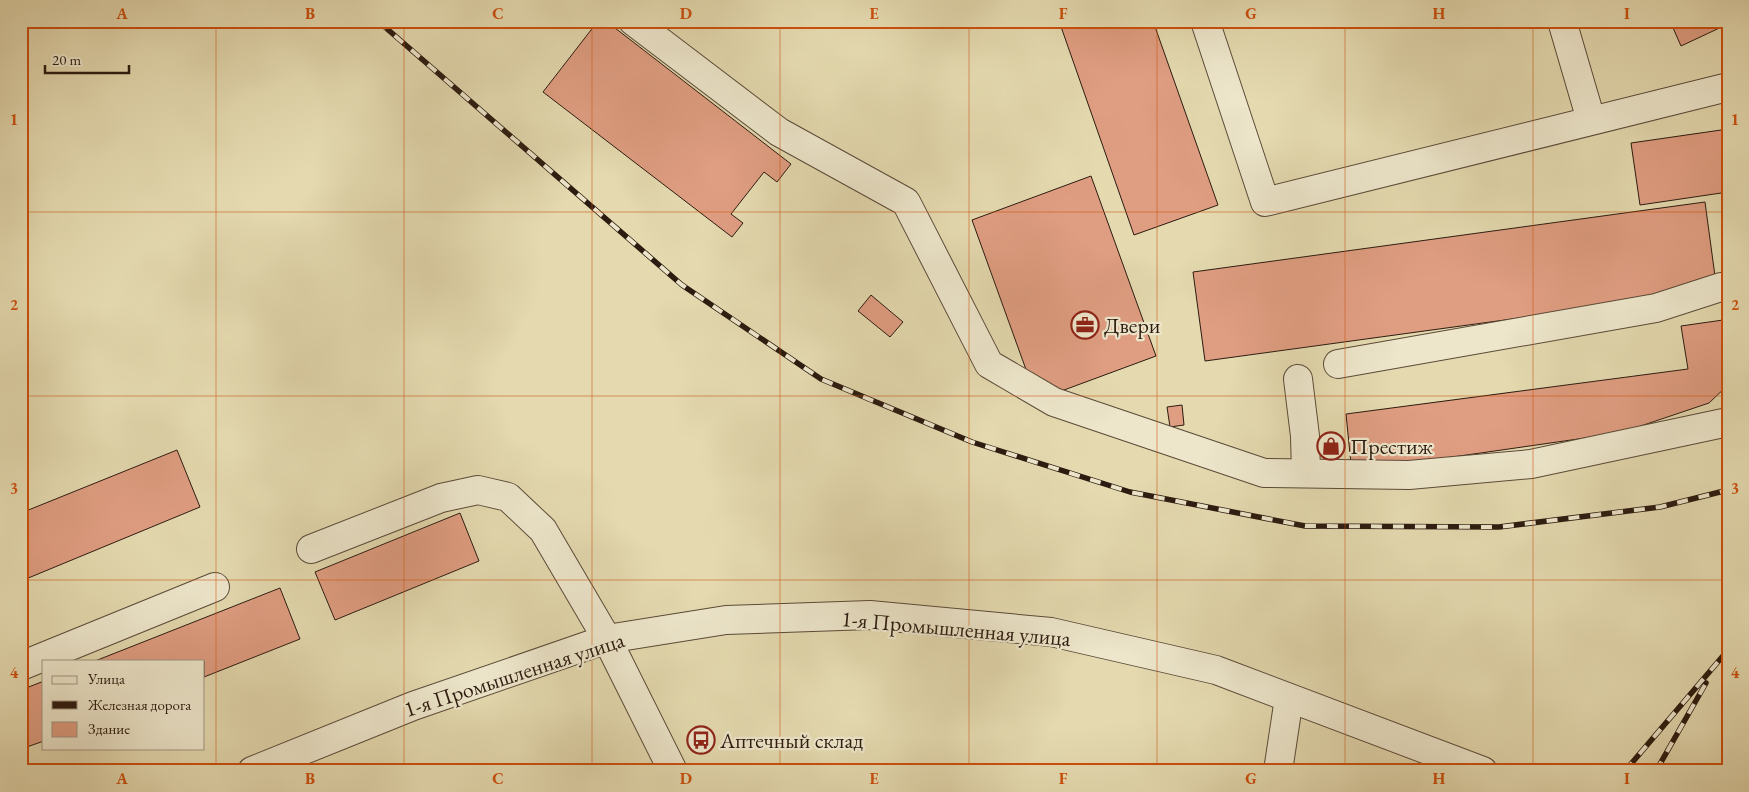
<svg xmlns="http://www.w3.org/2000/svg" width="1749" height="792" viewBox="0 0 1749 792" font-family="'EB Garamond',serif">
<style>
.building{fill:#df9d81;stroke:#2c1b10}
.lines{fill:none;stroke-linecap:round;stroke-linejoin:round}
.minor-casing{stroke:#5a4a38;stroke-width:30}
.minor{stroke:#ede6cb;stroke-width:28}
.rail-casing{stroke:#2c1b10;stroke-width:5.5}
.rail{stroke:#ede6cb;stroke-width:4;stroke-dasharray:11;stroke-linecap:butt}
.grid{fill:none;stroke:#cc500d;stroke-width:1;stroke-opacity:0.55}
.labels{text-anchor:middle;stroke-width:4.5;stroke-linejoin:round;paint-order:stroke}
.poi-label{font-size:22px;fill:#2c1b10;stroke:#ede6cb;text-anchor:start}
.street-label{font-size:22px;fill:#2c1b10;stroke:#ede6cb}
.neatline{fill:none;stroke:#cc500d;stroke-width:2}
.grid-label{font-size:16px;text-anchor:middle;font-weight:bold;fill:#cc500d}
</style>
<rect width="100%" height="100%" fill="#e4d9af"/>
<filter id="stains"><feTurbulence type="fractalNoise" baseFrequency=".004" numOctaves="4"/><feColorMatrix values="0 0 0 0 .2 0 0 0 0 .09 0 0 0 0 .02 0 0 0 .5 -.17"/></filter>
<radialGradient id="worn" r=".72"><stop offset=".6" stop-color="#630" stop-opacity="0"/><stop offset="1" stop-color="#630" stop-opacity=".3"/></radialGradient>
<!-- building -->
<g class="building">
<polygon points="598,21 606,21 791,164 777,182 764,172 731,214 743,223 732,237 543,92"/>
<polygon points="1059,21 1153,21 1218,205 1134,235"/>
<polygon points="1670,21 1728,21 1728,24 1681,46"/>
<polygon points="1728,129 1728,192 1640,205 1631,143"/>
<polygon points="1091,176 1156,356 1037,400 972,220"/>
<polygon points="1705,202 1717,291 1205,361 1193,272"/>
<polygon points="871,295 903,322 890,337 858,311"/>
<polygon points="1723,320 1728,365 1728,385 1709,403 1620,433 1404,464 1351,464 1346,414 1688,369 1681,326"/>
<polygon points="1182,405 1184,425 1170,427 1167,407"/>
<polygon points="177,450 200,507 21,581 21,513"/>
<polygon points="460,513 479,561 335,620 315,572"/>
<polygon points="280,588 300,639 204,677 204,661 95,661"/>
<polygon points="44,681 44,741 21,749 21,690"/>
</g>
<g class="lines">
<!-- minor casing -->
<g class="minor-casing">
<g id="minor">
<polyline points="633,21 779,132 906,202 989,364 1054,402 1264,473 1409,475 1531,464 1728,422"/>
<polyline points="1205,21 1265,202 1728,87"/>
<polyline points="1562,21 1591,120"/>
<polyline points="1338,364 1656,308 1721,287 1728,287"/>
<polyline points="1298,379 1305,436 1306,473"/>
<polyline points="311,549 441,498 478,490 508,497 543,530 607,639 673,771"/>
<polyline points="21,666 215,587"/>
<polyline points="252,771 413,706 607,639 726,620 870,615 1051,632 1216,670 1483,771"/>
<polyline points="1278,771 1289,698"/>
</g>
</g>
<!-- minor -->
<use href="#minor" class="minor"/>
<!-- rail casing -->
<g class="rail-casing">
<g id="rail">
<polyline points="378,21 682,285 821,379 972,442 1130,492 1305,526 1499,527 1660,507 1728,490"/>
<polyline points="1625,771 1728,650"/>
<polyline points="1656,771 1706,683"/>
</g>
</g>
<!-- rail -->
<use href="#rail" class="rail"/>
</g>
<!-- grid -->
<path class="grid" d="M216,21V771M404,21V771M592,21V771M780,21V771M969,21V771M1157,21V771M1345,21V771M1533,21V771M21,212H1728M21,396H1728M21,580H1728"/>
<!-- icons -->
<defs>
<g id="office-ring" transform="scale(1.4375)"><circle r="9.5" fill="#ede6cb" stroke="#8f2418" stroke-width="1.5"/><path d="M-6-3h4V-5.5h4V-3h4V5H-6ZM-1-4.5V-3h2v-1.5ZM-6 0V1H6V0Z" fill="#8f2418"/></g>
<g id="shop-ring" transform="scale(1.4375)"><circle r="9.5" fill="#ede6cb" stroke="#8f2418" stroke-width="1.5"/><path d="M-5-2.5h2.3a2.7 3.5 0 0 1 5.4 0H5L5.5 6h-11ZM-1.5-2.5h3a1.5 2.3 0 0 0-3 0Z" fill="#8f2418"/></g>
<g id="bus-ring" transform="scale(1.4375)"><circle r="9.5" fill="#ede6cb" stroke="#8f2418" stroke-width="1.5"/><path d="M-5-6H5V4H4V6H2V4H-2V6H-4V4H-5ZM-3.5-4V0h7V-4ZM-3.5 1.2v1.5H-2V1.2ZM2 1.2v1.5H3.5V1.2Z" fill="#8f2418"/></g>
</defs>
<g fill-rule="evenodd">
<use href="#office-ring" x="1085" y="325"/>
<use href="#shop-ring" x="1331" y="446"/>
<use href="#bus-ring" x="701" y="740"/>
</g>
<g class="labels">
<!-- poi labels -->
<g class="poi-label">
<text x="1104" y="333">Двери</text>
<text x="1350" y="454">Престиж</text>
<text x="720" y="748">Аптечный склад</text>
</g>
<!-- street labels -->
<g class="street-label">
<text transform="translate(956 628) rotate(5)" y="8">1-я Промышленная улица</text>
<text transform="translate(514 674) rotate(-18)" y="8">1-я Промышленная улица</text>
</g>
</g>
<!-- margin -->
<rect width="1749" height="792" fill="none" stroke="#e4d9af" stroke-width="55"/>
<!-- legend -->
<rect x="42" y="660" width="162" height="90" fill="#ede6cb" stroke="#a09580"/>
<rect x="52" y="676" width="25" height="8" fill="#ede6cb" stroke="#a09580"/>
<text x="88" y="684" font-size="15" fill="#2c1b10">Улица</text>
<rect x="52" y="701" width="25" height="8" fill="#2c1b10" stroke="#a09580"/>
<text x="88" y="710" font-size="15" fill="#2c1b10">Железная дорога</text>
<rect x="52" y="722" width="25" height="15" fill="#df9d81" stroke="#a09580"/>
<text x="88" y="734" font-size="15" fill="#2c1b10">Здание</text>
<!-- scale -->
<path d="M45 65v8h84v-8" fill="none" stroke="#2c1b10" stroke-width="2.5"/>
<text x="52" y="65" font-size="15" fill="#2c1b10" stroke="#ede6cb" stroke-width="4" paint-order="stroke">20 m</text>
<rect x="28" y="28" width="1694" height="736" class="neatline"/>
<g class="grid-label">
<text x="122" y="19">A</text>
<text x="310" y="19">B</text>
<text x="498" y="19">C</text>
<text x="686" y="19">D</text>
<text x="874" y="19">E</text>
<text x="1063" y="19">F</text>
<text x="1251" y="19">G</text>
<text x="1439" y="19">H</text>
<text x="1627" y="19">I</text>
<text x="14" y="125">1</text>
<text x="1735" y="125">1</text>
<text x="14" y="310">2</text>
<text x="1735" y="310">2</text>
<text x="14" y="494">3</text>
<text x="1735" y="494">3</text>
<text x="14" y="678">4</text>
<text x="1735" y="678">4</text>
<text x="122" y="784">A</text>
<text x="310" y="784">B</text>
<text x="498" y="784">C</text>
<text x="686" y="784">D</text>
<text x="874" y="784">E</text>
<text x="1063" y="784">F</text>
<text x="1251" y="784">G</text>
<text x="1439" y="784">H</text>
<text x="1627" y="784">I</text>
</g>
<rect width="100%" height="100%" filter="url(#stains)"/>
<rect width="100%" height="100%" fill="url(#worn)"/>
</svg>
